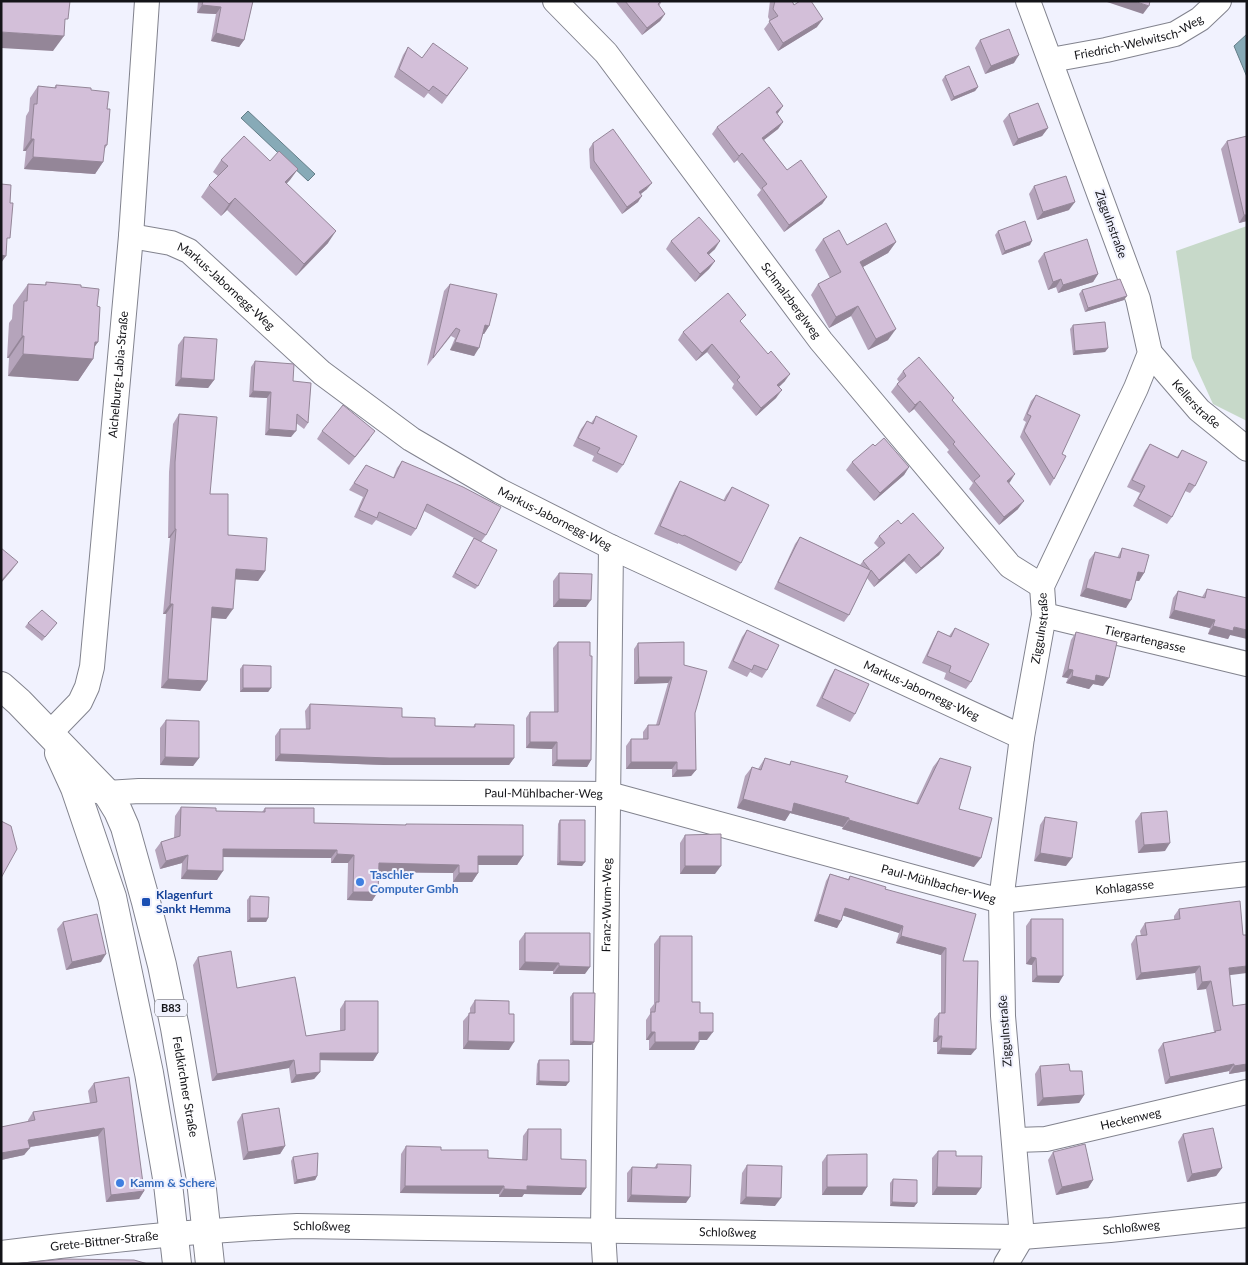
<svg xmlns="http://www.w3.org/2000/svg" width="1248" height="1265" viewBox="0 0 1248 1265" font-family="Lato,sans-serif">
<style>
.green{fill:#c7d9c9}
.water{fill:#87aab7;stroke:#647d87}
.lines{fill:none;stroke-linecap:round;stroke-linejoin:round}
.minor-casing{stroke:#82838e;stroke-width:26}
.major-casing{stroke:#82838e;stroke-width:30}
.minor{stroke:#fff;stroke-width:24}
.major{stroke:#fff;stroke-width:28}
.wall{fill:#b5a4bb}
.shaded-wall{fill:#948698}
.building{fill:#d3bfd9;stroke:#948698}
.shop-dot{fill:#3f7fe0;stroke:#f1f2fe;stroke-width:2}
.transit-dot{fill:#1a4fb4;stroke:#f1f2fe;stroke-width:2}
.labels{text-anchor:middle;stroke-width:4;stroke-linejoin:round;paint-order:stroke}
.shield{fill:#f1f2fe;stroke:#56575d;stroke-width:1}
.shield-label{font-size:11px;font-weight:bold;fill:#141418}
.street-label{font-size:12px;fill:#141418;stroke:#f1f2fe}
.shop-label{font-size:12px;font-weight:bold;fill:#366cbe;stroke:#f1f2fe;text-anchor:start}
.transit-label{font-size:12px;font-weight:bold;fill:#164399;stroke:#f1f2fe;text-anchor:start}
</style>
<rect width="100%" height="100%" fill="#f1f2fe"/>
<!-- green -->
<polygon class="green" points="1247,226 1247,421 1213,404 1192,358 1176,251"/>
<!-- water -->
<g class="water">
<polygon points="1247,34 1247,77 1234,46"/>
<polygon points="248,111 315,174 308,181 241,118"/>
</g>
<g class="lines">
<!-- minor casing -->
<g class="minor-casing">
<g id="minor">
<path id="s1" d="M555,1L606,53L821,341L1010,566L1042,586"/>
<path id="s2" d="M1051,60L1106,50L1175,34L1200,19L1219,1"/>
<path id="s3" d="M131,236L171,243L189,251L322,373L411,439L500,491L611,547L1022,737"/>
<path id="s4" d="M1150,353L1199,410L1247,449"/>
<path id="s5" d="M1044,615L1247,664"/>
<path id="s6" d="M50,733L80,702L87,687L92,667L131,236L147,1"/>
<path id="s7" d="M92,790L107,793L139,791L609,794L1001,901L1247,874"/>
<path id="s8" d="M1014,1140L1046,1139L1247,1092"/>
<path id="s9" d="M1,1253C100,1241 198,1230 297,1226L1022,1237L1110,1230L1247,1215"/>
<path id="s10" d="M605,1264L603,1231L611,547"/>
<path id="s11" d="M1006,1264L1022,1237L1003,1016L1001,901L1022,737L1044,615L1042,586L1136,388L1150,353L1138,299L1028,1"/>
</g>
</g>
<!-- major casing -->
<g class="major-casing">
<g id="major">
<path id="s12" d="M1,686L19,702L107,793L118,811L125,827L146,902L162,965L175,1028L201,1180L210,1264"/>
<polyline points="59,753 75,788 112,897 149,1073 168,1184 177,1264"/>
</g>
</g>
<!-- minor -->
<use href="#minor" class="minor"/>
<!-- major -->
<use href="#major" class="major"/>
</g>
<!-- wall -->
<g class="wall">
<polygon points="198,1 253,1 244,40 239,47 211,41 216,14 197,13"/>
<polygon points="615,1 662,1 659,6 665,14 660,21 642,35"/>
<polygon points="770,1 792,1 794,5 817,27 778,51 764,29 770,21 768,17"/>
<polygon points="980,40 1014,63 985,74 975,48"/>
<polygon points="408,47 422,58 468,68 442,104 428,93 424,98 394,77 403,55"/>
<polygon points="945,76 978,87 975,91 951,101 942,80"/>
<polygon points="56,85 91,90 107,109 107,145 104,150 103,162 95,174 24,169 26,151 23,151 26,116 29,111 30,98 38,86 54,88"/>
<polygon points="783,106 777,114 783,122 778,129 764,140 787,170 827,197 822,204 784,232 757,195 761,190 737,160 734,163 712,134 717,127"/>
<polygon points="1009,114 1048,128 1042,136 1013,146 1003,121"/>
<polygon points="1247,136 1247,221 1239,223 1221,149 1227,141"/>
<polygon points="593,143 647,189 641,194 638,202 622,214 590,168 589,149"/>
<polygon points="221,160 270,161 298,169 286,184 328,243 296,276 227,210 221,216 201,197 209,185 218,176 213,172"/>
<polygon points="1034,186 1069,210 1037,220 1029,194"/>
<polygon points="998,231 1030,245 1002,255 995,235"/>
<polygon points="823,239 847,245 896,242 888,253 863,267 888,340 868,350 851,316 829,328 811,295 818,284 830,278 815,250"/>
<polygon points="671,241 715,249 709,254 715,261 709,269 695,282 666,249"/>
<polygon points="1044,253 1098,274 1093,282 1058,293 1056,287 1048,290 1038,261"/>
<polygon points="46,282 81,287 97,306 98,342 94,347 93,359 78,381 8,376 9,358 7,358 9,323 12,319 13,305 28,284 45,285"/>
<polygon points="450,284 489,326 484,334 483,334 474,356 450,350 455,338 451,336 427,366 444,291"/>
<polygon points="1082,290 1124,300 1085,312 1079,294"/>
<polygon points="741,322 785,381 779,387 776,398 756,416 732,388 734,384 707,352 696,361 678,340 683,332"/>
<polygon points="1073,325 1108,348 1105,352 1073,355 1070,329"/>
<polygon points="184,337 214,380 208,388 175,386 178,345"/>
<polygon points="255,361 293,381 308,423 304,429 296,423 291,437 265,435 267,398 249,397 251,367"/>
<polygon points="903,371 954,398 952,400 1010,482 1009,483 1018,509 999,525 969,489 973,483 947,452 949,450 914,409 909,413 891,392 897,384 899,382 897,379"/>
<polygon points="1036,395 1062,454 1054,479 1050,486 1020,437 1026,422 1023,420 1031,401"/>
<polygon points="179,414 210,494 228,535 265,571 258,581 235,579 226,619 211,618 207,681 200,691 161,688 166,614 163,614 170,538 168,538 169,472 173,424"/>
<polygon points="596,416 623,465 617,473 592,461 594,456 573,446 581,429 587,421 591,423"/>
<polygon points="322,431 370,439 349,465 317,439"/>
<polygon points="1150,444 1177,457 1182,450 1195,486 1190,493 1185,491 1172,517 1167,524 1133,506 1140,493 1127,487 1145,451"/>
<polygon points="875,446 909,467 904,475 874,501 846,470 852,462"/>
<polygon points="402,461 486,535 481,542 478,586 475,589 452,577 474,538 424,511 416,529 411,536 376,520 372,525 354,517 363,497 349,490 366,465 393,478 397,468"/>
<polygon points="680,481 723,501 726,495 732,487 741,563 736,571 678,543 678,544 654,534 675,489"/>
<polygon points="901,524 944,548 939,555 916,574 904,561 874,587 867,578 849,615 844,622 774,589 795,544 800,537 860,565 863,561 879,548 874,543 879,536"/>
<polygon points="1122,548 1144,573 1139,581 1136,581 1126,608 1080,596 1089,560 1095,552 1117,558"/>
<polygon points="559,573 586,607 553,607 553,581"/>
<polygon points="1207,589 1230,635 1228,639 1208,634 1210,628 1169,618 1173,598 1178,591 1202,597"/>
<polygon points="28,623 57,623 42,641 25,627"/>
<polygon points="955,628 971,682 966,689 944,679 946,673 922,663 934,638 938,631 949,636"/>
<polygon points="747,630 767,670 762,678 750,672 747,677 728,668 742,637"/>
<polygon points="1076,632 1103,686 1093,684 1089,689 1066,683 1068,678 1062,677 1071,640"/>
<polygon points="558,642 590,656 591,760 587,767 552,766 552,749 526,748 526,718 530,712 554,712 553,648"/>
<polygon points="638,643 684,665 695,713 696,770 691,776 672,777 672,769 626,769 626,746 631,739 643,739 643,732 648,725 656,725 668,683 634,684 634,649"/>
<polygon points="243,665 271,688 268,692 240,692 240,669"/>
<polygon points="835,669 855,714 850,722 816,706 830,677"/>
<polygon points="310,704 402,717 435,726 473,727 475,724 514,758 509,765 384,765 275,761 275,736 280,729 306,729 305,711"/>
<polygon points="166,720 199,758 193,766 160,765 160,728"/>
<polygon points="765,758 789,765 791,761 845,782 916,803 933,767 940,758 959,809 974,867 842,829 843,827 790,813 785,821 737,808 745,776 752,767 758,769"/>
<polygon points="181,807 216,811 262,812 265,808 314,823 405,825 406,824 523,856 517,865 478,865 478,873 472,882 453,882 453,873 379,872 372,901 347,900 348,863 331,863 331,858 223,857 217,880 181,879 182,863 160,869 155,850 161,842 174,838 175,816"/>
<polygon points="1141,813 1165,851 1138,853 1135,821"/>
<polygon points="1045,817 1066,866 1034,861 1040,825"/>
<polygon points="560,820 582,866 557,865 558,824"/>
<polygon points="685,835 715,874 680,874 680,843"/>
<polygon points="830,874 848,879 850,876 885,889 963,961 971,1055 937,1054 937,1042 933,1042 934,1019 939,1013 941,1013 941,955 896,943 899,933 843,915 837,928 814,921 826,881"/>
<polygon points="250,896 268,918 266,922 247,922 247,900"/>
<polygon points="1179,909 1229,975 1233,1006 1247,1071 1229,1074 1229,1071 1165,1084 1158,1050 1163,1043 1214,1032 1206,989 1197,990 1195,973 1136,980 1131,944 1136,936 1141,936 1140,931 1145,923 1174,920 1174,916"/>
<polygon points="1031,919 1059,983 1032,982 1032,965 1026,964 1026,926"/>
<polygon points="63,922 101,962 66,970 57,929"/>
<polygon points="525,933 585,974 553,974 553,971 519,970 519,941"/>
<polygon points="660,936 692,1002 700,1013 707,1040 699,1040 694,1050 649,1050 649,1040 646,1040 646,1020 650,1014 650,1009 654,1004 654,944"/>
<polygon points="198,957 237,988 306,1036 340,1031 340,1009 345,1001 378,1053 373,1061 320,1060 320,1072 314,1079 291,1083 289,1068 212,1081 193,965"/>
<polygon points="573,993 594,1042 591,1045 570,1045 570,997"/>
<polygon points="475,1000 509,1050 463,1049 463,1021 470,1013 470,1008"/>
<polygon points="539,1060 566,1086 536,1085 537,1064"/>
<polygon points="1040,1066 1084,1095 1079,1103 1037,1106 1035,1074"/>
<polygon points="94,1083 144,1191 139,1199 106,1202 98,1136 30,1147 24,1155 1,1160 1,1127 28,1122 28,1120 33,1112 90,1103 88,1091"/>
<polygon points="242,1114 285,1146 280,1154 243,1160 237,1122"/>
<polygon points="528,1129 561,1159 586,1188 581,1195 524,1194 522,1197 499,1197 499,1194 400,1193 401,1154 406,1146 441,1150 488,1158 522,1160 523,1136"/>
<polygon points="1183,1134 1222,1168 1216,1176 1187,1182 1178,1142"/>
<polygon points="938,1151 956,1156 981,1188 976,1195 932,1195 932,1158"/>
<polygon points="1053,1152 1093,1180 1088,1188 1056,1195 1048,1160"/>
<polygon points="827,1155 867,1187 862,1195 822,1195 822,1162"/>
<polygon points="293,1157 317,1176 315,1180 294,1184 291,1161"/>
<polygon points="657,1164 686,1203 627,1202 627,1173 632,1167 654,1168"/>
<polygon points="747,1165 775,1206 740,1204 742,1173"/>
<polygon points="893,1179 917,1203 914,1207 890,1206 890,1183"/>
</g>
<!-- shaded-wall -->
<g class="shaded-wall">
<polygon points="1104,1 1134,1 1149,6 1143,14"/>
<polygon points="202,5 221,7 216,14 197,13"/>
<polygon points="665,14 660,21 642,35 647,28"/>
<polygon points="823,19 817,27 778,51 783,43"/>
<polygon points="1,32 64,36 53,51 1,48"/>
<polygon points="216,33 244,40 239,47 211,41"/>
<polygon points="1019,55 1014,63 985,74 991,66"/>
<polygon points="978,87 975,91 951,101 954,97"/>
<polygon points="783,106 778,113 770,120 776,112"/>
<polygon points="783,122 778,129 757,145 762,138"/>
<polygon points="1048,128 1042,136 1013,146 1018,139"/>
<polygon points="31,139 34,139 26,151 23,151"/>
<polygon points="742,153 737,160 734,163 739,156"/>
<polygon points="33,157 103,162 95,174 24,169"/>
<polygon points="298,169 290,180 277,194 285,182"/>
<polygon points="652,183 647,189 635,198 639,192"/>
<polygon points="642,196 638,202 622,214 627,207"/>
<polygon points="827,197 822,204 784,232 789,225"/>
<polygon points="235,198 227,210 221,216 229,204"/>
<polygon points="1075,202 1069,210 1037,220 1043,212"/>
<polygon points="1244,215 1247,215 1247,221 1239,223"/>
<polygon points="336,231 328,243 296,276 304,264"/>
<polygon points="720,241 715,249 702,261 707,253"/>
<polygon points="1032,241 1030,245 1002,255 1005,251"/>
<polygon points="896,242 888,253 852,273 860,262"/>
<polygon points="1,255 6,256 1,263"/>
<polygon points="715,261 709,269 695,282 700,274"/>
<polygon points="1098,274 1093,282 1058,293 1063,285"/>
<polygon points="1061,279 1056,287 1048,290 1053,282"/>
<polygon points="1127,296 1124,300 1085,312 1088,308"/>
<polygon points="858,306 851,316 829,328 836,317"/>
<polygon points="485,325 489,326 484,334 479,333"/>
<polygon points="896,329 888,340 868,350 876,339"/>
<polygon points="22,336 24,336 9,358 7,358"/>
<polygon points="95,342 98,342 86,359 93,359 78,381 8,376 23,354"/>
<polygon points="455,342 479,348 474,356 450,350"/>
<polygon points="712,344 707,352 696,361 702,353"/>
<polygon points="1108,348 1105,352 1073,355 1075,351"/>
<polygon points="790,374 785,381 772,393 777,385"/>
<polygon points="181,378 214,380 208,388 175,386"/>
<polygon points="782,390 776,398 756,416 761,408"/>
<polygon points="253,391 271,392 267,398 249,397"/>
<polygon points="920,401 914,409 909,413 915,405"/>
<polygon points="269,429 296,431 291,437 265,435"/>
<polygon points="909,467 904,475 874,501 880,493"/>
<polygon points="1015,474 1010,482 1002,489 1007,481"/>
<polygon points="1024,501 1018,509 999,525 1004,517"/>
<polygon points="175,529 176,529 170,538 168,538"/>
<polygon points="944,548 939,555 916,574 921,568"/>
<polygon points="909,554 904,561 874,587 879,580"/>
<polygon points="18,562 12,570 1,583 1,581"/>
<polygon points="236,569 265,571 258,581 229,579"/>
<polygon points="1138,572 1144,573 1139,581 1133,580"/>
<polygon points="1086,588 1131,600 1126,608 1080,596"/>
<polygon points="559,599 591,600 586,607 553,607"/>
<polygon points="170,604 173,604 166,614 163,614"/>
<polygon points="212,607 233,609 226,619 205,617"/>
<polygon points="1174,610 1215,620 1210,628 1169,618"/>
<polygon points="1213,626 1234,627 1247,630 1247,639 1230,635 1228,639 1208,634"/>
<polygon points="1068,669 1073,670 1068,678 1062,677"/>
<polygon points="1096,675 1109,678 1103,686 1093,684 1089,689 1066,683 1072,676"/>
<polygon points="639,677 672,677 668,683 634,684"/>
<polygon points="168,679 207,681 200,691 161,688"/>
<polygon points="243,688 271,688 268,692 240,692"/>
<polygon points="530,742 557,742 552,749 526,748"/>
<polygon points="280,754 514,758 509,765 384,765 275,761"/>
<polygon points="165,757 199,758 193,766 160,765"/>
<polygon points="557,760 591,760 587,767 552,766"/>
<polygon points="631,762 677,762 672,769 626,769"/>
<polygon points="677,770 696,770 691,776 672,777"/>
<polygon points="743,799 794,803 849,818 843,827 790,813 785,821 737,808"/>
<polygon points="849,820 981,858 974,867 842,829"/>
<polygon points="1170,843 1165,851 1138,853 1144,845"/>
<polygon points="223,849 337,850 331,858 217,857"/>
<polygon points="1040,853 1072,858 1066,866 1034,861"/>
<polygon points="337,854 354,855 348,863 331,863"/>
<polygon points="188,855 182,863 160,869 166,861"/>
<polygon points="478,856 523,856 517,865 472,865"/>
<polygon points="560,861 585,862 582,866 557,865"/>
<polygon points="379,863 459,865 453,873 373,872"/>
<polygon points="685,866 721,866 715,874 680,874"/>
<polygon points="187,870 223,871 217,880 181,879"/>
<polygon points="459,873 478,873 472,882 453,882"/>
<polygon points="353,892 378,892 372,901 347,900"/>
<polygon points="845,908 903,926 899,933 841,915"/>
<polygon points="818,914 841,921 837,928 814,921"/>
<polygon points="250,918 268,918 266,922 247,922"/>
<polygon points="901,936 946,948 941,955 896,943"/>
<polygon points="106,954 101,962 66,970 72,962"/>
<polygon points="1031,957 1036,958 1032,965 1026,964"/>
<polygon points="525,962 559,963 553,971 519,970"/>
<polygon points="559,966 590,967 585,974 553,974"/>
<polygon points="1200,966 1195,973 1136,980 1141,973"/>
<polygon points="1247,966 1247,973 1223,976 1229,968"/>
<polygon points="1037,976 1063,976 1059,983 1032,982"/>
<polygon points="1211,981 1206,989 1197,990 1202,982"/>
<polygon points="651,1032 655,1032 649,1040 646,1040"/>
<polygon points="699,1032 713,1032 707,1040 694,1040"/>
<polygon points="938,1036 942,1036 937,1042 933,1042"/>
<polygon points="468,1041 514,1042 509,1050 463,1049"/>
<polygon points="573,1041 594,1042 591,1045 570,1045"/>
<polygon points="655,1042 699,1042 694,1050 649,1050"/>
<polygon points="941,1048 976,1049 971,1055 937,1054"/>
<polygon points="320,1053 378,1053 373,1061 315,1060"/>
<polygon points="294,1060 289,1068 212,1081 217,1074"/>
<polygon points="1234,1064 1229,1071 1165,1084 1170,1077"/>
<polygon points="1247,1064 1247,1071 1229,1074 1234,1066"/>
<polygon points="320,1072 314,1079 291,1083 296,1075"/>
<polygon points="539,1081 569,1082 566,1086 536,1085"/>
<polygon points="1084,1095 1079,1103 1037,1106 1043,1098"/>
<polygon points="104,1128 98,1136 23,1148 28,1140"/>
<polygon points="285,1146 280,1154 243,1160 248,1152"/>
<polygon points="30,1148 24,1155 1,1160 1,1153"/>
<polygon points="1222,1168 1216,1176 1187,1182 1192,1174"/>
<polygon points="317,1176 315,1180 294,1184 297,1180"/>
<polygon points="1093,1180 1088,1188 1056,1195 1062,1187"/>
<polygon points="405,1186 504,1186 499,1194 400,1193"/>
<polygon points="527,1186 586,1188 581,1195 524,1194 522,1197 499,1197 504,1189"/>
<polygon points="827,1187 867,1187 862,1195 822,1195"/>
<polygon points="937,1187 981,1188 976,1195 932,1195"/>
<polygon points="144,1191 139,1199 106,1202 111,1195"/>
<polygon points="631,1195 690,1197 686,1203 627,1202"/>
<polygon points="746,1197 781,1198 775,1206 740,1204"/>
<polygon points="892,1202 917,1203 914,1207 890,1206"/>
</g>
<!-- building -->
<g class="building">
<polygon points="1,1 70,1 68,19 65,19 64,36 1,32"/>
<polygon points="203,1 253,1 244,40 216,33 221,7 202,5"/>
<polygon points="625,1 661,1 658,4 665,14 647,28"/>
<polygon points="775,1 792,1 794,5 800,1 811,1 823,19 783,43 769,21 778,16 773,9"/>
<polygon points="1134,1 1150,1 1149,6"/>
<polygon points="1009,29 1019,55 991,66 980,40"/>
<polygon points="433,43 468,68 447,96 433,86 429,91 399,69 408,47 422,58"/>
<polygon points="969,66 978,87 954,97 945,76"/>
<polygon points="56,85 91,88 91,90 109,92 107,109 110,109 107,145 105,145 103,162 33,157 34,139 31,139 34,104 37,104 38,86 56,88"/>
<polygon points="769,87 783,106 776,112 783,122 762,138 787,170 801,160 827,197 789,225 762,188 767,184 742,153 739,156 717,127"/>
<polygon points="1038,103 1048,128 1018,139 1009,114"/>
<polygon points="613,129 652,183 639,192 642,196 627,207 594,161 593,143"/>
<polygon points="244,136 270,161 279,151 298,169 285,182 336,231 304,264 235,198 229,204 209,185 228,166 221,160"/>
<polygon points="1247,136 1247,215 1244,215 1227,141"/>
<polygon points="1066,176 1075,202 1043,212 1034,186"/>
<polygon points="1,184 11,185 10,203 13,203 10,238 7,238 6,256 1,255"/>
<polygon points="699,217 720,241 707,253 715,261 700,274 671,241"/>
<polygon points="1025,221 1032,241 1005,251 998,231"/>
<polygon points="886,223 896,242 860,262 896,329 876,339 858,306 836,317 818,284 841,272 823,239 839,230 847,245"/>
<polygon points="1087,239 1098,274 1063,285 1061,279 1053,282 1044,253"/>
<polygon points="1120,279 1127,296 1088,308 1082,290"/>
<polygon points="46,282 81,285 81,287 99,289 97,306 100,307 98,342 95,342 93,359 23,354 24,336 22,336 24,301 27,301 28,284 46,285"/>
<polygon points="450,284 497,294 489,326 485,325 479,348 455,342 460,330 456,328 433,358"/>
<polygon points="728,293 746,315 740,321 768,354 771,351 790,374 777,385 782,390 761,408 737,380 740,377 712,344 702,353 683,332"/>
<polygon points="1105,322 1108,348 1075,351 1073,325"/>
<polygon points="184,337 217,339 214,380 181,378"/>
<polygon points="919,357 954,398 952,400 1015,474 1007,481 1024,501 1004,517 974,481 980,476 953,444 955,442 920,401 915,405 897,384 906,376 903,371"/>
<polygon points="255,361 294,364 293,381 311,383 308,423 297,414 296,431 269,429 271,392 253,391"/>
<polygon points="1036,395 1080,415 1062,454 1066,456 1054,479 1024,431 1031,416 1027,414"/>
<polygon points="343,405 375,431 355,457 322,431"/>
<polygon points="179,414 217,417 210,494 228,494 228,535 267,538 265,571 236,569 233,609 212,607 207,681 168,679 173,604 170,604 176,529 175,529 175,462"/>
<polygon points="596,416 637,436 623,465 597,453 600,448 578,438 587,421 593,424"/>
<polygon points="884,438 909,467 880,493 852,462 873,444 875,446"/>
<polygon points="1150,444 1178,458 1182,450 1207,462 1195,486 1189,483 1172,517 1138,499 1145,486 1132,480"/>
<polygon points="402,461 463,487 501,507 486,535 427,504 416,529 379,512 377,518 359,510 368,490 354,483 366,465 394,478"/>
<polygon points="680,481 725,501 732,487 769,505 741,563 684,535 683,536 660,526"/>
<polygon points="913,513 944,548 921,568 909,554 879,580 871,570 849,615 778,582 800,537 870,570 863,561 885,543 879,536 898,520 901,524"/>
<polygon points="474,538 497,550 478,586 455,573"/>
<polygon points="1,548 18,562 1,581"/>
<polygon points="1122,548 1149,555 1144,573 1138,572 1131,600 1086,588 1095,552 1120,558"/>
<polygon points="559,573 592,574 591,600 559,599"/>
<polygon points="1207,589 1247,598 1247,630 1234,627 1233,631 1213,626 1215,620 1174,610 1178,591 1205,598"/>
<polygon points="42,610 57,623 45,637 28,623"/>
<polygon points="955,628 989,644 971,682 949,672 951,666 927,656 938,631 951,637"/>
<polygon points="747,630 779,645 767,670 754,665 752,670 733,661"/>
<polygon points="1076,632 1117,642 1109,678 1096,675 1095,681 1072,676 1073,670 1068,669"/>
<polygon points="558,642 590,642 590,656 592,656 591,760 557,760 557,742 530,742 530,712 558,712"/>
<polygon points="684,642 684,665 707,671 695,713 696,770 677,770 677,762 631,762 631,739 648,739 648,725 659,725 672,677 639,677 638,643"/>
<polygon points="243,665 271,666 271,688 243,688"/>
<polygon points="835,669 869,684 855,714 822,698"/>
<polygon points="310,704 402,708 402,717 435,718 435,726 475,727 475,724 514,725 514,758 389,758 280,754 280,729 310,729"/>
<polygon points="166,720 199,721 199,758 165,757"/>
<polygon points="765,758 790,765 791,761 848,776 845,782 918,804 940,758 971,767 959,809 992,818 981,858 849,820 849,818 794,803 792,812 743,799 752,767 761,770"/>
<polygon points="181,807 216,808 216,811 265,812 265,808 314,808 314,823 406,825 406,824 523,825 523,856 478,856 478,873 459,873 459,865 379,863 378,892 353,892 354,855 337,854 337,850 223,849 223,871 187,870 188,855 166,861 161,842 180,836"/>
<polygon points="1167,811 1170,843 1144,845 1141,813"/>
<polygon points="1045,817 1077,822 1072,858 1040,853"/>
<polygon points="560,820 585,820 585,862 560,861"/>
<polygon points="1,821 11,826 17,849 1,878"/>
<polygon points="721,834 721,866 685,866 685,835"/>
<polygon points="830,874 849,880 850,876 886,887 885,889 976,914 963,961 978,961 976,1049 941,1048 942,1036 938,1036 939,1013 945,1013 946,948 901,936 903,926 845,908 841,921 818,914"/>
<polygon points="250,896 269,897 268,918 250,918"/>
<polygon points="1240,901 1243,935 1247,935 1247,966 1229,968 1233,1006 1247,1004 1247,1064 1234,1066 1234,1064 1170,1077 1163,1043 1216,1032 1215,1031 1221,1030 1211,981 1202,982 1200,966 1141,973 1136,936 1147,935 1145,923 1180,919 1179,909"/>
<polygon points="97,914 106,954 72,962 63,922"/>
<polygon points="1031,919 1063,919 1063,976 1037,976 1036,958 1031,957"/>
<polygon points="525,933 590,933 590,967 559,966 559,963 525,962"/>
<polygon points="660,936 692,936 692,1002 700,1002 700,1013 713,1013 713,1032 699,1032 699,1042 655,1042 655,1032 651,1032 651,1012 655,1012 656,1002 659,1002"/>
<polygon points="231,951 237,988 295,977 306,1036 345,1030 345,1001 378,1001 378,1053 320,1053 320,1072 296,1075 294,1060 217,1074 198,957"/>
<polygon points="573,993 595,993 594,1042 573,1041"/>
<polygon points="475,1000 509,1001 509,1014 514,1014 514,1042 468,1041 469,1013 475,1013"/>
<polygon points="539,1060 569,1060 569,1082 539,1081"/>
<polygon points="1069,1064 1070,1071 1082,1071 1084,1095 1043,1098 1040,1066"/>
<polygon points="129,1077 144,1191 111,1195 104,1128 28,1140 30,1148 1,1153 1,1127 35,1120 33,1112 97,1102 94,1083"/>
<polygon points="279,1108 285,1146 248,1152 242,1114"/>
<polygon points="1213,1128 1222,1168 1192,1174 1183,1134"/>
<polygon points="528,1129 561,1129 561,1159 586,1160 586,1188 527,1186 527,1190 504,1189 504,1186 405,1186 406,1146 441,1147 441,1150 488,1150 488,1158 527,1160"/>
<polygon points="1085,1144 1093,1180 1062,1187 1053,1152"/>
<polygon points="938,1151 956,1151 956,1156 982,1156 981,1188 937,1187"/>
<polygon points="318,1153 317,1176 297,1180 293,1157"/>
<polygon points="867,1154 867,1187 827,1187 827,1155"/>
<polygon points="657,1164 691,1165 690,1197 631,1195 632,1167 657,1168"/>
<polygon points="747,1165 782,1166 781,1198 746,1197"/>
<polygon points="893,1179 917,1180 917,1203 892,1202"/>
<polygon points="64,1259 134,1260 148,1264 12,1264"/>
</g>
<!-- markers -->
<g class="shop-dot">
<circle cx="360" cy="882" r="5"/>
<circle cx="120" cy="1183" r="5"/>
</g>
<rect class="transit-dot" x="141" y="897" width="10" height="10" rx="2.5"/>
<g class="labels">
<!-- shield labels -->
<rect class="shield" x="155" y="999.5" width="32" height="17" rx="4"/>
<g class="shield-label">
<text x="171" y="1012">B83</text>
</g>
<!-- street labels -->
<g class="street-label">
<text dy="4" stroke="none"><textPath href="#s2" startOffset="91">Friedrich-Welwitsch-Weg</textPath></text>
<text transform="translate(1111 224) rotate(70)" y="4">Ziggulnstraße</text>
<text dy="4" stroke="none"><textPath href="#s3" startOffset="111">Markus-Jabornegg-Weg</textPath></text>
<text dy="4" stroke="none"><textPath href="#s1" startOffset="382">Schmalzberglweg</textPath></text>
<text dy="4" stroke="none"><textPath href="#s6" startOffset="374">Aichelburg-Labia-Straße</textPath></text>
<text dy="4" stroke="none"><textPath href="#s4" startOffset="69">Kellerstraße</textPath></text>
<text dy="4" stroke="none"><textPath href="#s3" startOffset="516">Markus-Jabornegg-Weg</textPath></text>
<text dy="4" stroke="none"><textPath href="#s11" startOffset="644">Ziggulnstraße</textPath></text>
<text dy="4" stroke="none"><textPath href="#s5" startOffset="104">Tiergartengasse</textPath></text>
<text dy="4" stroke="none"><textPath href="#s3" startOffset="921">Markus-Jabornegg-Weg</textPath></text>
<text dy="4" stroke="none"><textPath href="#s7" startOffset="452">Paul-Mühlbacher-Weg</textPath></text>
<text dy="4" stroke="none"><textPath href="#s7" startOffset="859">Paul-Mühlbacher-Weg</textPath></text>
<text dy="4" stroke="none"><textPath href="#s7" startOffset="1048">Kohlagasse</textPath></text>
<text dy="4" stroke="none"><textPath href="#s10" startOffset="359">Franz-Wurm-Weg</textPath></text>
<text transform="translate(1005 1031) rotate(-94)" y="4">Ziggulnstraße</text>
<text dy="4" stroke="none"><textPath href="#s12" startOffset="456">Feldkirchner Straße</textPath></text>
<text dy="4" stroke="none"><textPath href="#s8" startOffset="119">Heckenweg</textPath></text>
<text dy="4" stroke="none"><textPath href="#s9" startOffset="322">Schloßweg</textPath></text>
<text dy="4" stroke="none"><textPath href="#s9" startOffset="1132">Schloßweg</textPath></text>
<text dy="4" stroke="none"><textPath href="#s9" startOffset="728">Schloßweg</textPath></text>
<text dy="4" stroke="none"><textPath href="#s9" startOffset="104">Grete-Bittner-Straße</textPath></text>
</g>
<!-- shop labels -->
<g class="shop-label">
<text x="370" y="879">Taschler<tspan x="370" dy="14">Computer Gmbh</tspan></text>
<text x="130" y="1187">Kamm &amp; Schere</text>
</g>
<!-- transit labels -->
<g class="transit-label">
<text x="156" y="899">Klagenfurt<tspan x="156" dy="14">Sankt Hemma</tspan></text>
</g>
</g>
<!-- border -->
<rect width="1248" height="1265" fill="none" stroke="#141418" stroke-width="5"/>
</svg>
